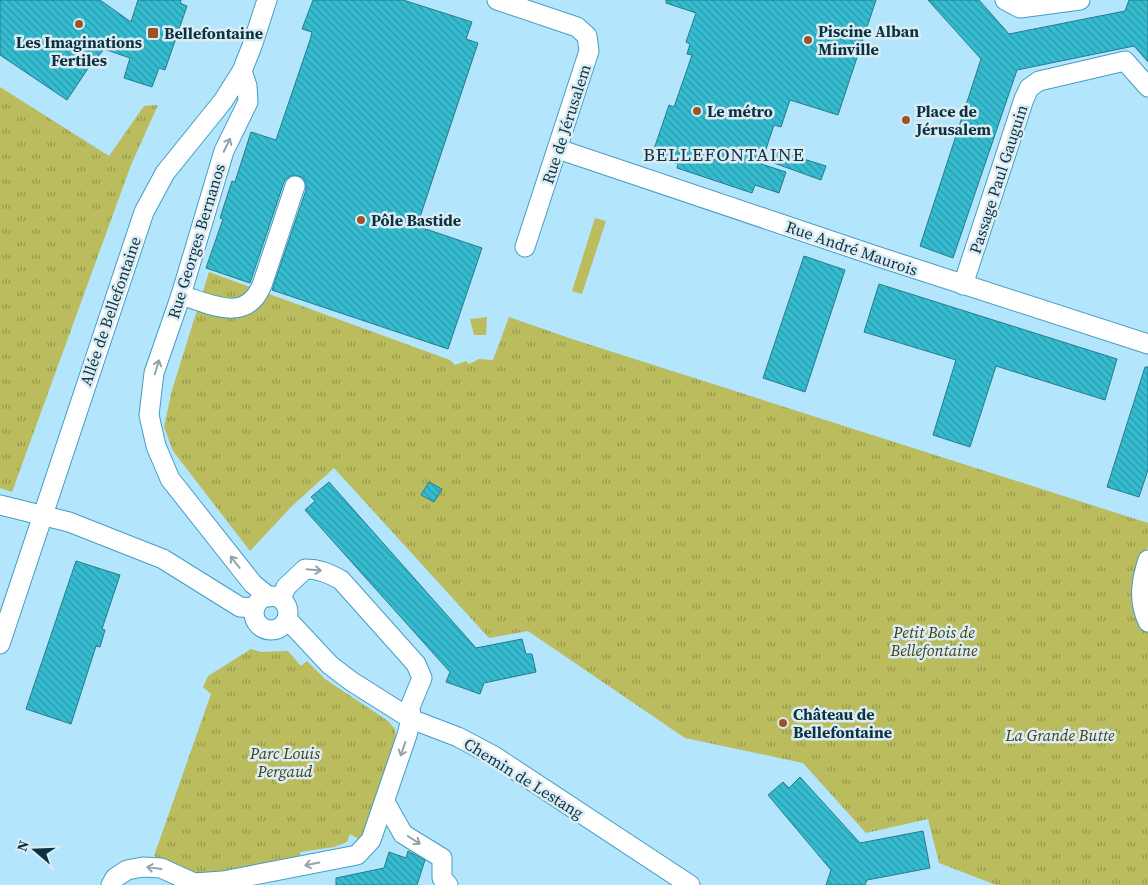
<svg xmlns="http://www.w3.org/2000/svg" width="1148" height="885" viewBox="0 0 1148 885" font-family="'Source Serif 4',serif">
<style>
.grass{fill:#babc5d}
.park{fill:url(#park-tufts)}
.building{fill:url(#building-back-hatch);stroke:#267c89}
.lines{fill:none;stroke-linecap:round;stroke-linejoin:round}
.minor-casing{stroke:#449dc4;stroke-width:21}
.minor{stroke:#fff;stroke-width:19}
.oneway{stroke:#92a3aa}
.poi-dot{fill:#9a5429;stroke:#dcecf5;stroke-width:2}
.labels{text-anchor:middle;stroke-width:5;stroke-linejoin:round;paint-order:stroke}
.poi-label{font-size:16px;font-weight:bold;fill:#0c3242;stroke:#dcecf5;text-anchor:start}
.street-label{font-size:16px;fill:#0c3242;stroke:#dcecf5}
.park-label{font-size:16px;font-style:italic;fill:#3f3f0d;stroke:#dcecf5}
.quarter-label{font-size:19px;letter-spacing:1px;fill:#0c3242;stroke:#dcecf5}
</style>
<defs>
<pattern id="park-tufts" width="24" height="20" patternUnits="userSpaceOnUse" patternTransform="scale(1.25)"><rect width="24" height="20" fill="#babc5d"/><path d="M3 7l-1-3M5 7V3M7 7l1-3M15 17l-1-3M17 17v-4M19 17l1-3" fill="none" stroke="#96994e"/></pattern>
<pattern id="building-back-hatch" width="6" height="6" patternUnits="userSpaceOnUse" patternTransform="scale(1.25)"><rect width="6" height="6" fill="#35bcd0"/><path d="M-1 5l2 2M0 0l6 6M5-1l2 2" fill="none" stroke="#2b99aa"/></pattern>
</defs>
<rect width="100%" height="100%" fill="#b3e5fd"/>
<!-- grass -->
<g class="grass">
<polygon points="595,218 606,221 582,294 572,291"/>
<polygon points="487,317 486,335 474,335 470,319"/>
</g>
<!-- park -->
<g class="park">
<polygon points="0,87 109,156 144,106 158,105 131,165 12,492 0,488"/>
<polygon points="209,272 450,360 455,365 466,361 469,364 479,359 493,360 509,317 572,339 1148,523 1148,547 1138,578 1139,604 1148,631 1148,885 996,885 939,863 928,819 866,833 803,763 685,738 528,631 489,638 334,468 292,506 250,551 173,451 164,427 172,390"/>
<polygon points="251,649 261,652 288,651 301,666 307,661 325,679 388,721 395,729 396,739 366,835 360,840 350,834 347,842 334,847 300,852 301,862 201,879 154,856 211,694 203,687 208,676"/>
</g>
<!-- building -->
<g class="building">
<polygon points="0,0 100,0 131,22 138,0 181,0 180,3 187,6 165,70 159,68 152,87 124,78 130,58 104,49 96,59 95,58 67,100 0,55"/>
<polygon points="313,0 403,0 472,22 466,39 478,43 417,226 482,248 448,349 272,290 306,190 306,183 303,178 299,176 292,175 287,178 284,182 250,283 206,268 223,219 220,218 232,181 235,182 251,132 276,140 310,40 312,32 302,29"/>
<polygon points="666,0 876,0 838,115 790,100 781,127 774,125 761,164 786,172 779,193 755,185 752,193 677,168 678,164 657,157 658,153 653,152 669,105 674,107 692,55 687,54 690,44 686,42 696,13 666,3"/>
<polygon points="928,0 979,0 1009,34 1125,11 1129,0 1148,0 1148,62 1134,46 1017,70 953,258 920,246 981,59"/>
<polygon points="778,151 826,166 821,180 774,163"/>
<polygon points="804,256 845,270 805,392 763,378"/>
<polygon points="879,284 1117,359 1105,400 996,366 970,447 933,435 956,360 864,332"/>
<polygon points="1145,367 1148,367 1148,470 1139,497 1107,487"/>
<polygon points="329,482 476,648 522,639 526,654 532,654 536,672 484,683 480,694 446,682 450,672 305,510 315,501 311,497"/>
<polygon points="429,482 442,489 434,502 421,495"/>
<polygon points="76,561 120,575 102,629 105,630 100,647 96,646 71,724 26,709"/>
<polygon points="800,777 860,843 923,831 930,868 867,880 865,885 826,885 831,870 768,795 783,782 789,788"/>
<polygon points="408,851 425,860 417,885 336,885 336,878 384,868 389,852 406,858"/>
</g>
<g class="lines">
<!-- minor casing -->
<g class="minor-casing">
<g id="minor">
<polyline points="497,0 577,27 587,36 589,51 525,247"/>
<polyline points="1005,0 1020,8 1080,0"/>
<polyline points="242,71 247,86 248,102 224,151 181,295 154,373 149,415 156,446 170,479 253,584 269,597"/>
<polyline points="558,149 876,256 1148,344"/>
<polyline points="963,285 1024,99 1029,88 1039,81 1125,61 1148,87"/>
<path d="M181,295C211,304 246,324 262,285L295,186"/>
<polyline points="0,505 69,522 163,559 240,607 255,608"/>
<path d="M1148,560C1141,581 1138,601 1148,622"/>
<circle cx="271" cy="613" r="17"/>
<polyline points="287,619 330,665 351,681 411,719 458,737 494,756 690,885"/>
<polyline points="0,644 144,212 165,173 223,101 242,71 252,46 267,0"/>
<polyline points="385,802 403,834 442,858 442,878 448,885"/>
<path d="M111,885L115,878L127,870L143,867L161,868L194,883L223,881L357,855L371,840L407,735L411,719L410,707L422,678L416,664L341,580C328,573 319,569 305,569L286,587L281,599"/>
</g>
</g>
<!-- minor -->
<use href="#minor" class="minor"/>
</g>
<!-- one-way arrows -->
<defs><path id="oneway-shaft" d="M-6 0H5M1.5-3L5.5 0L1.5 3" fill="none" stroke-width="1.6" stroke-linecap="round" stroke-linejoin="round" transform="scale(1.25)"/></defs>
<g class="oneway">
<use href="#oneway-shaft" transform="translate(227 145) rotate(-64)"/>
<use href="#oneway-shaft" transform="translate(157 367) rotate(-73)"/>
<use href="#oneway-shaft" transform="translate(235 562) rotate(-128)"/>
<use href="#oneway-shaft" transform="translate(314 570) rotate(5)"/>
<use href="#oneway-shaft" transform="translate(403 749) rotate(109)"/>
<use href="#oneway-shaft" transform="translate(414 840) rotate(32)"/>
<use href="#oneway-shaft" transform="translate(312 864) rotate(169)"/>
<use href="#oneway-shaft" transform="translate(154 868) rotate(-172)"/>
</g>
<!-- markers -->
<g class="poi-dot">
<circle cx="79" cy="24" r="5"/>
<rect x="147" y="27" width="12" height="12" rx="2.5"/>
<circle cx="808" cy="40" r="5"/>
<circle cx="697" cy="111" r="5"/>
<circle cx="906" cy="120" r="5"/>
<circle cx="361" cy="220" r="5"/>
<circle cx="783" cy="723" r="5"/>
</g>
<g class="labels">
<!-- poi labels -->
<g class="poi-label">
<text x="818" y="37">Piscine Alban<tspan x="818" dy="18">Minville</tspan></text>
<text x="164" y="39">Bellefontaine</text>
<text x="79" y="48" text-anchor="middle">Les Imaginations<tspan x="79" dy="18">Fertiles</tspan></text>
<text x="707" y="117">Le métro</text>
<text x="916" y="117">Place de<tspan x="916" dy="18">Jérusalem</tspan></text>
<text x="371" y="226">Pôle Bastide</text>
<text x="793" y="720">Château de<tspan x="793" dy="18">Bellefontaine</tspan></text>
</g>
<!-- street labels -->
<g class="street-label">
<text transform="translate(566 124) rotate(-72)" y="6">Rue de Jérusalem</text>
<text transform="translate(998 179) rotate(-72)" y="6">Passage Paul Gauguin</text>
<text transform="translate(196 241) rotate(-73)" y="6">Rue Georges Bernanos</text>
<text transform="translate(852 248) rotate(19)" y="6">Rue André Maurois</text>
<text transform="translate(110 311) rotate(-71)" y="6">Allée de Bellefontaine</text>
<text transform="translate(524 778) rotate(32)" y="6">Chemin de Lestang</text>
</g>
<!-- park labels -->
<g class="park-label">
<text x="934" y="638">Petit Bois de<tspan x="934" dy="18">Bellefontaine</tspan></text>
<text x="1060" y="741">La Grande Butte</text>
<text x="285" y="759">Parc Louis<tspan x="285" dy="18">Pergaud</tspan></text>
</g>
<!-- quarter labels -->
<g class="quarter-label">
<text x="724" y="161">BELLEFONTAINE</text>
</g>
</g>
<!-- north arrow -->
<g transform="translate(35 850) rotate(289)" stroke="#dcecf5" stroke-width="4" paint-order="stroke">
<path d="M0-4L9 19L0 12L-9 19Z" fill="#0c3242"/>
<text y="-8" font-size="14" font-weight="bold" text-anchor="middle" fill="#0c3242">N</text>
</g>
</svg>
